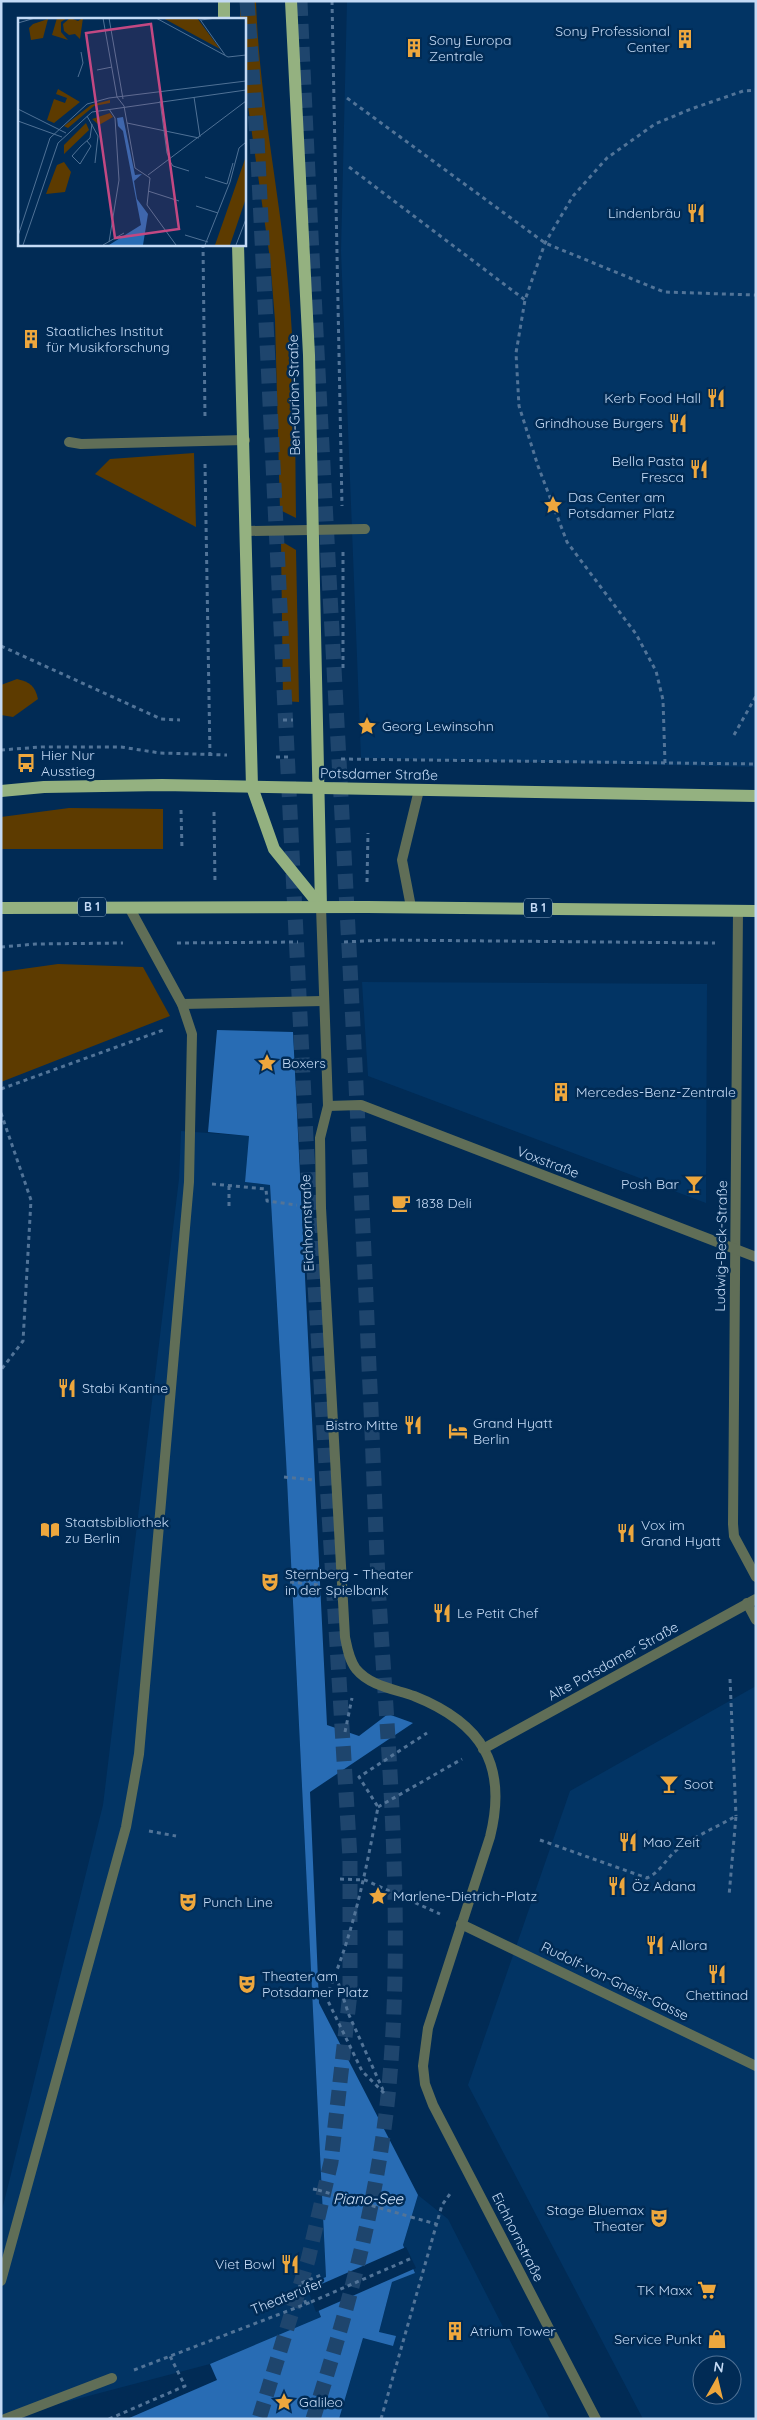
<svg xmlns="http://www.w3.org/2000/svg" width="757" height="2420" viewBox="0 0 757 2420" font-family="Quicksand,sans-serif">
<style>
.built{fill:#023464;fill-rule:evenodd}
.green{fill:#5d3b00}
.water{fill:#286cb4}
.pier{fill:#012b55}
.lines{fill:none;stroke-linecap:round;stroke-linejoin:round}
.highway-tunnel{stroke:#1e456d;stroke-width:15;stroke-dasharray:15 8;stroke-linecap:butt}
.path{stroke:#527498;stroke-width:3;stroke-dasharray:4 4;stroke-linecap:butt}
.lane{stroke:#606e57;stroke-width:10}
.street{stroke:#606e57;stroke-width:10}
.primary{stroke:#94b180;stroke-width:12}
.path-bridge{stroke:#527498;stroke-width:3;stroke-dasharray:4 4;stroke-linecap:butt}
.labels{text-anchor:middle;stroke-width:5;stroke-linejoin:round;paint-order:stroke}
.shield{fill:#012b55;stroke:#8aa6c5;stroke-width:1}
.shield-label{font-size:12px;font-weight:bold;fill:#c4daf5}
.poi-label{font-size:14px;fill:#c4daf5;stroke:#012b55;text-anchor:start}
.street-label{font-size:14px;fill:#c4daf5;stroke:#012b55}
.water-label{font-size:15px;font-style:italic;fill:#d1e5fd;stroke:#012b55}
.inset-road{fill:none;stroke:#4f7195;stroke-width:1}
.view{fill:#c24882;fill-opacity:0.15;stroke:#c24882;stroke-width:2.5}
.inset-edge{fill:none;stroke:#c4daf5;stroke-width:2.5}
</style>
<rect width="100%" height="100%" fill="#012b55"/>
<!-- built -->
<g class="built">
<polygon points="347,1 756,1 756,767 361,758 341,251"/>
<polygon points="362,982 707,984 706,1203 368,1076"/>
<polygon points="181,1131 249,1136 245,1182 270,1185 286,1459 326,2277 308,2285 321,2317 210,2364 1,2419 1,2214 103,1805 179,1179"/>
<path d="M756,1686V2419H643L468,2085L570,1791ZM702,2365H732V2395H702Z"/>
<polygon points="418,2195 448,2219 550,2419 339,2419 363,2338 393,2346 379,2332 392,2282 415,2272 403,2245"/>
</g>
<!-- green -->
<g class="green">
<path d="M240,1H256C259,96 279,189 288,283C296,361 295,440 296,518L280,510L275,320L270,259L245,85L244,19H240Z"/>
<polygon points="194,453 196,527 95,474 110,459"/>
<polygon points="281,541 296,550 299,702 283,701"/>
<path d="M17,679C30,682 35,686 38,699L13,717L1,715V685Z"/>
<polygon points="69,808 163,809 163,849 1,849 1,817"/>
<polygon points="58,964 143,967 170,1016 1,1082 1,972"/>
</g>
<!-- water -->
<polygon class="water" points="217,1030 293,1032 327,1725 359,1736 388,1714 413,1723 310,1792 319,2003 418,2195 403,2245 415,2273 392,2282 379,2332 396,2336 393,2346 363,2338 339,2419 127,2419 217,2380 210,2364 321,2317 308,2284 326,2277 286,1459 270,1185 245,1182 249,1136 208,1132"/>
<!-- pier -->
<polygon class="pier" points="406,2247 416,2268 316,2312 308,2290"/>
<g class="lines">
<!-- highway-tunnel -->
<g class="highway-tunnel">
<polyline points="247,1 257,138 306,1138 350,1858 350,1993 331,2162 308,2260 259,2419"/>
<path d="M300,1C320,457 350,911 369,1367C373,1444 375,1521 379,1599C389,1761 404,1923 389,2086C378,2202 348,2309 313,2419"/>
</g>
<!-- path -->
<g class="path">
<polyline points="332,1 342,506"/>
<polyline points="347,98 545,243 664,292 756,295"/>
<polyline points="349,167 525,300"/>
<polyline points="203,244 205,418"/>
<polyline points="205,464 210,756"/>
<polyline points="343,552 343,671"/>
<polyline points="1,646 161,719 180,720"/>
<polyline points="283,720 293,720"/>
<polyline points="734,735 756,696"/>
<polyline points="1,750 41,747 121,747 160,753 227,755"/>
<polyline points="276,757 292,757"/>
<polyline points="341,759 756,764"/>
<polyline points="665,763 663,700 656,671 636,634 567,542 538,466 519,406 516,353 525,300 545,243 573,196 607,158 655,124 691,109 743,91 756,90"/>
<polyline points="181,810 182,849"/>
<polyline points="214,812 215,883"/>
<polyline points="367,882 368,833"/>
<polyline points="344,942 385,940 715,943"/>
<polyline points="177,943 298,942"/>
<polyline points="1,947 36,944 123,943"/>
<polyline points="1,1089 166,1029"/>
<polyline points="1,1113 31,1200 23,1341 1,1370"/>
<polyline points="212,1184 266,1189 267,1201 297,1205"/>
<polyline points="229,1206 229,1186"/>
<polyline points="284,1477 314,1480"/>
<polyline points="290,1582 319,1585"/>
<polyline points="730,1679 736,1816"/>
<polyline points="345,1732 352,1698"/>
<polyline points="378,1807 462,1759"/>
<polyline points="149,1831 176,1836"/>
<path d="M540,1840L647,1878C661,1872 666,1858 678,1849C695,1836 717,1827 736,1816L729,1896"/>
<polyline points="340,1879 365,1880 440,1914"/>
<polyline points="336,1976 349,2015 383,2090"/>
<path d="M384,2093L362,2071L326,1997C353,1936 366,1871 378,1807L359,1777L427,1733"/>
<polyline points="313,2189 318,2190"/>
<polyline points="411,2217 436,2224"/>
<polyline points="306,2304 299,2284 321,2275 321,2273"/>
<polyline points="134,2370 311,2302"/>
<polyline points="109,2419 185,2386 170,2356"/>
<polyline points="381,2419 442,2205 452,2191"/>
</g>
<!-- lane -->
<g class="lane">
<polyline points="69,442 81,444 245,440"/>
<polyline points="247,531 365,529"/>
<polyline points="411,907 402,860 419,790"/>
<polyline points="182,1004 323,1001"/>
<polyline points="1,2281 126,1827 139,1754 189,1182 192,1034 182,1004 129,907"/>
<polyline points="5,2419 112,2378"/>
</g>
<!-- street -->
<g class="street">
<path d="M321,907L328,1106L320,1138L321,1208L345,1637C347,1647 349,1660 356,1669C370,1686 394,1689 414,1696C482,1723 508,1765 490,1837L428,2028L423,2066L425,2084L433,2105L596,2419"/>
<polyline points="738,910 733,1524 734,1536 756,1577"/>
<polyline points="328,1106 361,1105 756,1257"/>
<polyline points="747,1603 756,1620"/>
<polyline points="483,1749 756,1599"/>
<polyline points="461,1924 756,2066"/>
</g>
<!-- primary -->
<g class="primary">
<polyline points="224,1 224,19"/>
<polyline points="291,1 309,355 321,907"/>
<polyline points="238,244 252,787 274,849 321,907"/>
<polyline points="1,791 44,787 162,785 756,796"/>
<polyline points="1,908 367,907 756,911"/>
</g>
<!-- path-bridge -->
<g class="path-bridge">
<polyline points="318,2190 411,2217"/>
<polyline points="311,2302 412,2258"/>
</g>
</g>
<!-- icons -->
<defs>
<g id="building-bare" transform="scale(1.5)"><path d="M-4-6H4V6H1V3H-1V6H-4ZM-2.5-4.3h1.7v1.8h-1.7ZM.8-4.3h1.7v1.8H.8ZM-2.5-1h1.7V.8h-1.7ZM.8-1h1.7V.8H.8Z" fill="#eea73d" stroke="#012b55" stroke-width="2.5" paint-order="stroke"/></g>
<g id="restaurant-bare" transform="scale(1.5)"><path d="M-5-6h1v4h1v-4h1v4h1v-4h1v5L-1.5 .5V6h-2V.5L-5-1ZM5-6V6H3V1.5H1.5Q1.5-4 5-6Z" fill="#eea73d" stroke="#012b55" stroke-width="2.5" paint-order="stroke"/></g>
<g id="sight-bare" transform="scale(1.5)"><path d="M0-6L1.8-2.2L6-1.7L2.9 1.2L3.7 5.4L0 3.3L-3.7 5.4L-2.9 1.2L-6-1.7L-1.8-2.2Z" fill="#eea73d" stroke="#012b55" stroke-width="2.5" paint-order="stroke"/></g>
<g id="bus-bare" transform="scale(1.5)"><path d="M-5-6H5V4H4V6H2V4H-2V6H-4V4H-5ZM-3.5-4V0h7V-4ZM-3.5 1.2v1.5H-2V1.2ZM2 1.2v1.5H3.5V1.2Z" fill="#eea73d" stroke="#012b55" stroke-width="2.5" paint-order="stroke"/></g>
<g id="bar-bare" transform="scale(1.5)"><path d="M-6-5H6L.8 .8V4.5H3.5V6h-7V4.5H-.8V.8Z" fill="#eea73d" stroke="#012b55" stroke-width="2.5" paint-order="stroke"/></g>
<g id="cafe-bare" transform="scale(1.5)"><path d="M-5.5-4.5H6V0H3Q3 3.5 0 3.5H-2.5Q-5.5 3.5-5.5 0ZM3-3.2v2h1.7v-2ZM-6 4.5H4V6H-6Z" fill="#eea73d" stroke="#012b55" stroke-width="2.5" paint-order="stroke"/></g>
<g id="hotel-bare" transform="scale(1.5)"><path d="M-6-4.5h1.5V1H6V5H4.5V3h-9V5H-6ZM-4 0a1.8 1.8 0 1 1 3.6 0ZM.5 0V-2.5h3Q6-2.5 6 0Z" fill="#eea73d" stroke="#012b55" stroke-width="2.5" paint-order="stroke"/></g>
<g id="library-bare" transform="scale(1.5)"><path d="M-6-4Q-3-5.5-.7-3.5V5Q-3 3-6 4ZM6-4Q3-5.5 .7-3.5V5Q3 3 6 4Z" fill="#eea73d" stroke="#012b55" stroke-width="2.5" paint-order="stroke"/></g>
<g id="theatre-bare" transform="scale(1.5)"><path d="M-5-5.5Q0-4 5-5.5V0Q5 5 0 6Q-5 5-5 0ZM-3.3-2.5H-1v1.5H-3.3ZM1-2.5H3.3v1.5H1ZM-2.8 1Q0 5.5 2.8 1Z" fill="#eea73d" stroke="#012b55" stroke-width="2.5" paint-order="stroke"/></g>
<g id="supermarket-bare" transform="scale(1.5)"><path d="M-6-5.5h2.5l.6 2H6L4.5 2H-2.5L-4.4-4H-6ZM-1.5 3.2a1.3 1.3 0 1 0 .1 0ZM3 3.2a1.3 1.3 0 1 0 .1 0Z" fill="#eea73d" stroke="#012b55" stroke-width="2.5" paint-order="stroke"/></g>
<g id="shop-bare" transform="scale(1.5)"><path d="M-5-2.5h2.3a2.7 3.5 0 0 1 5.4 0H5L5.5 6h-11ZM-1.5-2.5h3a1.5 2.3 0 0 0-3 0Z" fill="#eea73d" stroke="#012b55" stroke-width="2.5" paint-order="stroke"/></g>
</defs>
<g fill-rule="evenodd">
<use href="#building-bare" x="685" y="39"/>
<use href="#building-bare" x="414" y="48"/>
<use href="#restaurant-bare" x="696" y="213"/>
<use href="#building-bare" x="31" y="339"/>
<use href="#restaurant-bare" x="716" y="398"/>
<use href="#restaurant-bare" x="678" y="423"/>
<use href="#restaurant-bare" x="699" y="469"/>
<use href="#sight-bare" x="553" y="505"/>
<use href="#sight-bare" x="367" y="726"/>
<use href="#bus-bare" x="26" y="763"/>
<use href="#sight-bare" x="267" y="1063"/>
<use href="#building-bare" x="561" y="1092"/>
<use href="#bar-bare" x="694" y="1184"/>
<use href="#cafe-bare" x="401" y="1203"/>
<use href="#restaurant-bare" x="67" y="1388"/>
<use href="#restaurant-bare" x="413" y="1425"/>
<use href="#hotel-bare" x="458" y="1431"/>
<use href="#library-bare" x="50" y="1530"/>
<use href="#restaurant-bare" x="626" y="1533"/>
<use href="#theatre-bare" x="270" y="1582"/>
<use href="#restaurant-bare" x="442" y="1613"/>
<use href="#bar-bare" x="669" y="1784"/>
<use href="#restaurant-bare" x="628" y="1842"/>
<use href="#restaurant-bare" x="617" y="1886"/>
<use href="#sight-bare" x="378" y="1896"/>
<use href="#theatre-bare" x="188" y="1902"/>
<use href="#restaurant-bare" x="655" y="1945"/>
<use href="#restaurant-bare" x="717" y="1974"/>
<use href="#theatre-bare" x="247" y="1984"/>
<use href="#theatre-bare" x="659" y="2218"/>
<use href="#restaurant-bare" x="290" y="2264"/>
<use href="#supermarket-bare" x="707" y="2290"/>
<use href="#building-bare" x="455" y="2331"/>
<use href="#shop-bare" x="717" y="2339"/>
<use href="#sight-bare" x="284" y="2402"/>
</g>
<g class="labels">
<!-- shield labels -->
<g class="shield">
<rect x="78" y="897.5" width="28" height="19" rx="4"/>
<rect x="524" y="898.5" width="28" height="19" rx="4"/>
</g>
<g class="shield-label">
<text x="92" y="911">B 1</text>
<text x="538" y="912">B 1</text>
</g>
<!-- poi labels -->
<g class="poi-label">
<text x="670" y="36" text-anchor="end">Sony Professional<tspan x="670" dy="16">Center</tspan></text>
<text x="429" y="45">Sony Europa<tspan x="429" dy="16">Zentrale</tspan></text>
<text x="681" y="218" text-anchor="end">Lindenbräu</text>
<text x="46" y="336">Staatliches Institut<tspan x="46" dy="16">für Musikforschung</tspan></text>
<text x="701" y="403" text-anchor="end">Kerb Food Hall</text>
<text x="663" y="428" text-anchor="end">Grindhouse Burgers</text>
<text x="684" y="466" text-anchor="end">Bella Pasta<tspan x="684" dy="16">Fresca</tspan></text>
<text x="568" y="502">Das Center am<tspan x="568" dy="16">Potsdamer Platz</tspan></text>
<text x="382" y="731">Georg Lewinsohn</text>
<text x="41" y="760">Hier Nur<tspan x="41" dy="16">Ausstieg</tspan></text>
<text x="282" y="1068">Boxers</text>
<text x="576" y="1097">Mercedes-Benz-Zentrale</text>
<text x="679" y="1189" text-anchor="end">Posh Bar</text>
<text x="416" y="1208">1838 Deli</text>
<text x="82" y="1393">Stabi Kantine</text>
<text x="473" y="1428">Grand Hyatt<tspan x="473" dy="16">Berlin</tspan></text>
<text x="398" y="1430" text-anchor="end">Bistro Mitte</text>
<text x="65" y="1527">Staatsbibliothek<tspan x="65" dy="16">zu Berlin</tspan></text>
<text x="641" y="1530">Vox im<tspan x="641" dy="16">Grand Hyatt</tspan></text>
<text x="285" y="1579">Sternberg - Theater<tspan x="285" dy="16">in der Spielbank</tspan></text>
<text x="457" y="1618">Le Petit Chef</text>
<text x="684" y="1789">Soot</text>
<text x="643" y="1847">Mao Zeit</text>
<text x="632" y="1891">Öz Adana</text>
<text x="393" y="1901">Marlene-Dietrich-Platz</text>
<text x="203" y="1907">Punch Line</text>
<text x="670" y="1950">Allora</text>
<text x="262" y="1981">Theater am<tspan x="262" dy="16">Potsdamer Platz</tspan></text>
<text x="717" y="2000" text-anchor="middle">Chettinad</text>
<text x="644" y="2215" text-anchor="end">Stage Bluemax<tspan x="644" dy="16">Theater</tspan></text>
<text x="275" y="2269" text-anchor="end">Viet Bowl</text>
<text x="692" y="2295" text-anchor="end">TK Maxx</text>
<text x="470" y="2336">Atrium Tower</text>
<text x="702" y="2344" text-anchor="end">Service Punkt</text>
<text x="299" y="2407">Galileo</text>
</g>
<!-- street labels -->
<g class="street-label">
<text transform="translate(294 395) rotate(-91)" y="5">Ben-Gurion-Straße</text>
<text transform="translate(379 774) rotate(1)" y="5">Potsdamer Straße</text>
<text transform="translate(548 1162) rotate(21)" y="5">Voxstraße</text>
<text transform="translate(307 1223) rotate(-92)" y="5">Eichhornstraße</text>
<text transform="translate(721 1246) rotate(-89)" y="5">Ludwig-Beck-Straße</text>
<text transform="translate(613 1661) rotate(-29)" y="5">Alte Potsdamer Straße</text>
<text transform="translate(615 1981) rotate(26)" y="5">Rudolf-von-Gneist-Gasse</text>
<text transform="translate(518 2237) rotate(63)" y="5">Eichhornstraße</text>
<text transform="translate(287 2296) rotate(-22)" y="5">Theaterufer</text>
</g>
<!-- water labels -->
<g class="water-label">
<text x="368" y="2204">Piano-See</text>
</g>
</g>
<!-- overview -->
<g transform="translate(18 18)">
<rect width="228" height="228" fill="#012b55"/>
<path d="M39,0H49L43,4V14L50,22L34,17ZM52,0L60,3L65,0L62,21L57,16L51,17L46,13L45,6ZM145,0H179L202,31ZM30,1L25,20L13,22L11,10L15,6ZM40,71L62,84L36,105L29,102L36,81L47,85L49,80L38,76ZM92,82V85L76,88L50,110L46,108L73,87ZM92,95L95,99L81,107L74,101ZM68,105L71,112L46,136V127ZM227,141V183L212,227H197ZM46,144L53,154L47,174L28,176L39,147Z" fill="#5d3b00"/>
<path d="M105,99L117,157L124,156L116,163L119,181L130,196L125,227H91L123,207L105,113L100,108L99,100Z" fill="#286cb4"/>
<path class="inset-road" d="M85,0L99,79L106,88M91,0L105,81M138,0L210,39L228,37M181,0L207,37M183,2L198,0M0,5L17,0M0,6V23M79,52L94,49M60,59L65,45L63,34M176,79L182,119M142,83L149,135L152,141M106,88L117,150L132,160L129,187L158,227M0,91L48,115M91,91L97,100L101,162L91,224M69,98L80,118L77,145M0,103L44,119M109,105L181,120M69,123L73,128L62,146L54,138L63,128L72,120L74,106M151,142L155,148L171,153M130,157L228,83M187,159L209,166M209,166L215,145M130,173L161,183M178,188L200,195M167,217L190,224M0,218L32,120L69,86L91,80L228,63M5,227L40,125L74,94L228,72M85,227L106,215M187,227L212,164L221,130L228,124M218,227L228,201"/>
<path class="view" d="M133,6L161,211L97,220L68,15Z"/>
<rect width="228" height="228" class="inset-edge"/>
</g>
<!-- border -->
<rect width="757" height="2420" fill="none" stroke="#c4daf5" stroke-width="5"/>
<!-- north arrow -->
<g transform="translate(717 2380) rotate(8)"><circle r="24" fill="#012b55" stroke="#4f7195"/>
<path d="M0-4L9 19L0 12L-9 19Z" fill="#eea73d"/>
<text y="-8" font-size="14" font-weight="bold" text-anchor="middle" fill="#c4daf5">N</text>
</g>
</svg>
